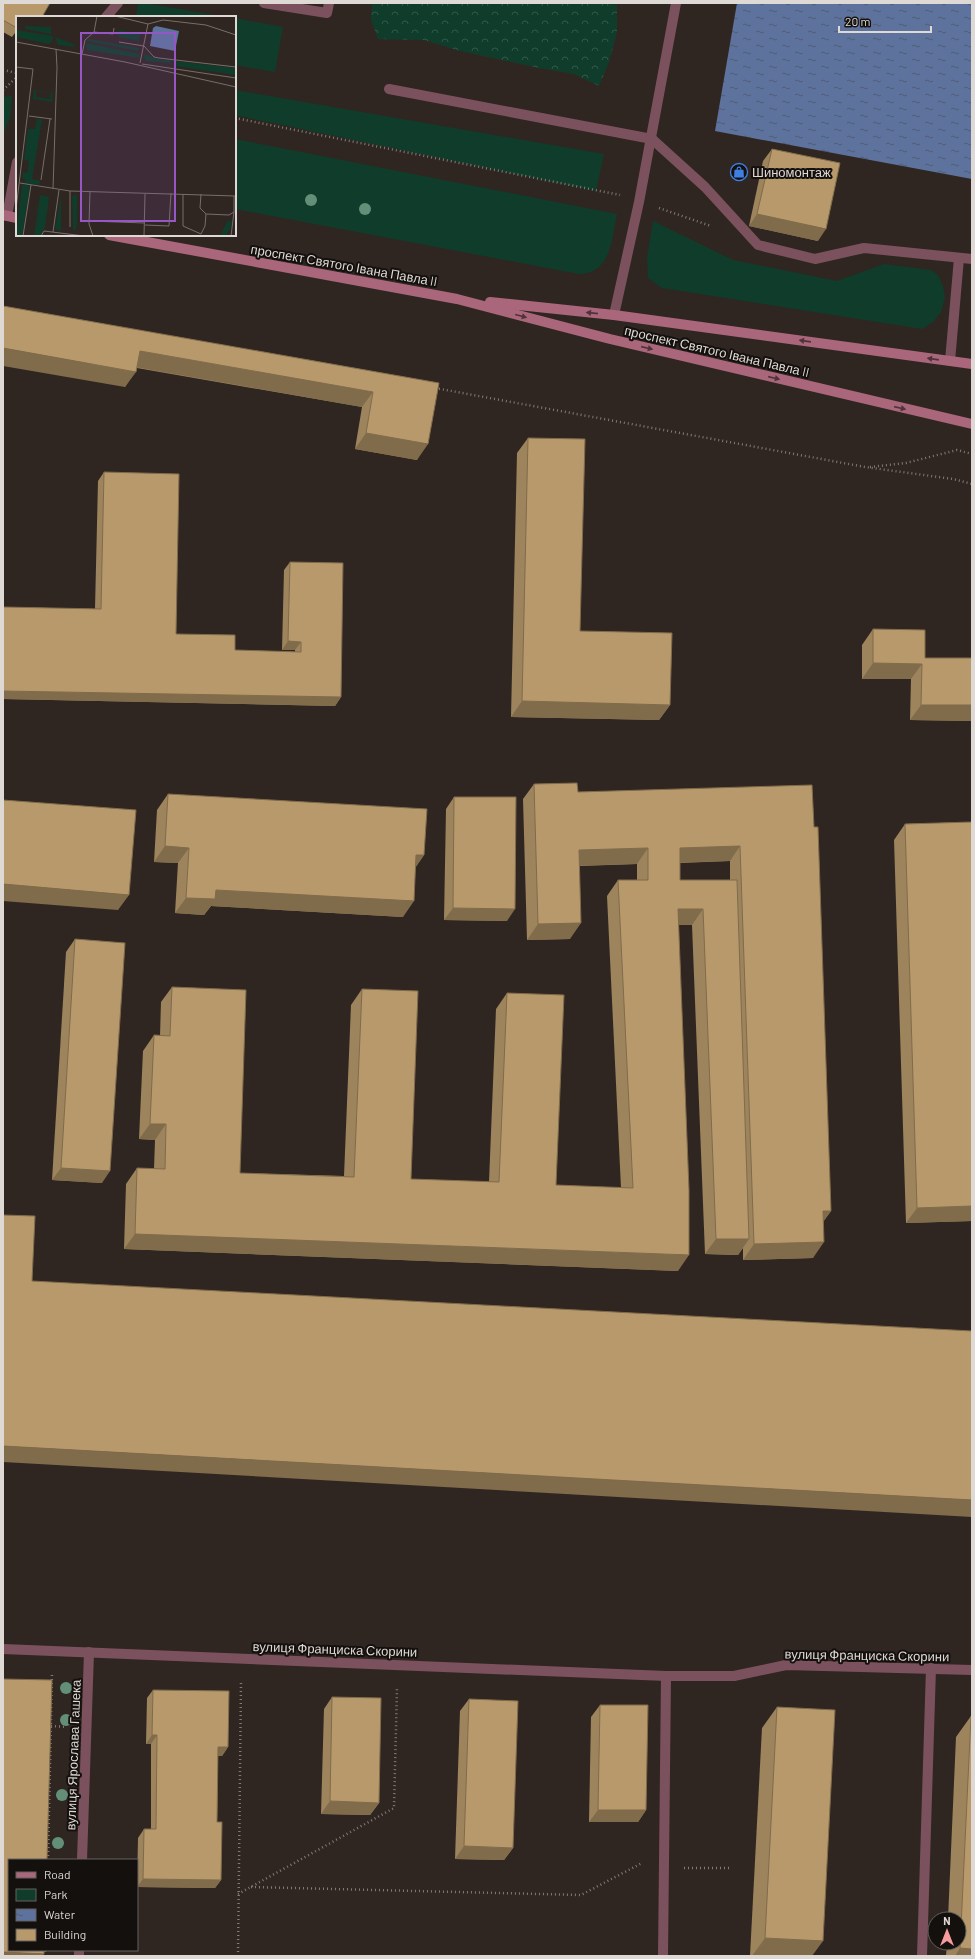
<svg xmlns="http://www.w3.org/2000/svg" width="975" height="1959" viewBox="0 0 975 1959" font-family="Barlow,sans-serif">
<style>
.green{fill:#103c2b}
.forest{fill:url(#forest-crowns)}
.water{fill:url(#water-ripples)}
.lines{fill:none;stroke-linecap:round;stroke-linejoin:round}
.path{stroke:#827a75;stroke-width:2.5;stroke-dasharray:1 3;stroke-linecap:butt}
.service{stroke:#7c515e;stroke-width:10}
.minor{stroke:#7c515e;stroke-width:10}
.secondary{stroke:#aa677c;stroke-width:10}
.tree{fill:#638f78}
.wall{fill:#9d845c;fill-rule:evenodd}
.shaded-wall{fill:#806b4b}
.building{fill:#b7996b;stroke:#806b4b}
.oneway{fill:#50333a}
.labels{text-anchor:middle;stroke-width:4;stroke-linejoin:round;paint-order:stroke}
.poi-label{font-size:13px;fill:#dfd9d5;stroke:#14100e;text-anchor:start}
.street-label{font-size:13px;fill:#dfd9d5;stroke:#14100e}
.inset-road{fill:none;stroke:#766e69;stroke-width:1}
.view{fill:#9457c4;fill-opacity:0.15;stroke:#9457c4;stroke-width:2}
.inset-edge{fill:none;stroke:#dfd9d5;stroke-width:2}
</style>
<defs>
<pattern id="forest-crowns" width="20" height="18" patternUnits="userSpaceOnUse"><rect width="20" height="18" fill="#103c2b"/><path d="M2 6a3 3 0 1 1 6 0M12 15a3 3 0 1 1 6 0" fill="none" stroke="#325849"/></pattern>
<pattern id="water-ripples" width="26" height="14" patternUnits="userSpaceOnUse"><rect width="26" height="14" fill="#5d739d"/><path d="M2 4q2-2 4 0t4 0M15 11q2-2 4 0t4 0" fill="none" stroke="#515c73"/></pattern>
</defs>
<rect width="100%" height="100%" fill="#302621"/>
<!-- green -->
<g class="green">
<polygon points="138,3 144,3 227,17 136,17"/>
<polygon points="235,18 283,27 275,72 235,65"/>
<polygon points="235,90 604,154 596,191 235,115"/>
<polygon points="12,96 10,118 3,135 3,97"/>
<path d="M235,139L617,214C612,238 611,274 579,274L235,209Z"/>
<polygon points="653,221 733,260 837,281 884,264 931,270 938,275 943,286 945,298 941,312 933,322 922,329 662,288 648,278 647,258"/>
</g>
<!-- forest -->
<polygon class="forest" points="372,3 608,3 617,5 617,32 609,62 599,86 574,74 539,68 460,51 424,40 378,39 371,20"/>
<!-- water -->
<polygon class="water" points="737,3 972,3 972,179 715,131"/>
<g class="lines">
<!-- path -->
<g class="path">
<polyline points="3,70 17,73"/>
<polyline points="3,90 17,77"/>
<polyline points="235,118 620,195"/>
<polyline points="659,208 711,226"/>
<polyline points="435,388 865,467 953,479 972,484"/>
<polyline points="870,467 906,463 957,450 972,454"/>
<polyline points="51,1726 66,1727"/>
<polyline points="48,1860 52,1673"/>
<polyline points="684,1868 729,1868"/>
<polyline points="251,1887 581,1895 642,1863"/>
<polyline points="238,1894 394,1808 397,1688"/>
<polyline points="45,1956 45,1950"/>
<polyline points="238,1956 241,1681"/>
</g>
<!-- service -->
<g class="service">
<polyline points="264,3 327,13 329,3"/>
<polyline points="106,17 118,3"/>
<polyline points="389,89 652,139"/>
<polyline points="652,139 705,187 758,245 815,259 864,248 972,259"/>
<polyline points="7,216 17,162"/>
<polyline points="614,315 639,202 676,3"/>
<polyline points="950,361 959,258"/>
<polyline points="663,1956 666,1676"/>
<polyline points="922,1956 931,1668"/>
</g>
<!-- minor -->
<g class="minor">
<polyline points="3,1649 666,1676 734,1676 786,1665 972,1670"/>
<polyline points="82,1860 89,1652"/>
<polyline points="79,1956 79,1950"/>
</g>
<!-- secondary -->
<g class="secondary">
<polyline points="3,215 17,218"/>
<polyline points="109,235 457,299 610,339 972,424"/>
<polyline points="490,302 614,315 972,364"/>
</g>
</g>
<!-- trees -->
<g class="tree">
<circle cx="311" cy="200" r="6"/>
<circle cx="365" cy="209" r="6"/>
<circle cx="66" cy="1688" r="6"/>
<circle cx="66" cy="1720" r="6"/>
<circle cx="62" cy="1795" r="6"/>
<circle cx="58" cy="1843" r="6"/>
</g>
<!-- wall -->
<g class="wall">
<polygon points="3,3 17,17 17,34 15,33 12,37 3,32"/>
<polygon points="772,149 818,241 749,226 763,161"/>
<polygon points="3,306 439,383 417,460 355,449 362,407 137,368 125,387"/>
<polygon points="528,438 580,631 670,705 659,720 511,717 517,453"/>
<polygon points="104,472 176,634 235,650 295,652 295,650 282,650 284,570 290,562 341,697 335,706 3,699 3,607 95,609 98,481"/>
<polygon points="873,629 925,658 972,658 972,721 910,720 911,679 862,679 862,645"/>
<path d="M534,784L578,792L814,827L831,1211L823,1222L813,1258L743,1260V1248L738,1255L705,1254L692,925H679L678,1271L124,1249L126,1184L137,1168L154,1169L155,1140L139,1139L143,1051L154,1035L160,1036L161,1002L172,987L240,1173L344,1176L351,1005L362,989L411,1179L489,1182L496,1009L507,993L556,1185L621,1188L607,896L618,880H637V864L580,866L570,939L527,940L523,799ZM730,861V880H680V863Z"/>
<polygon points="168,794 424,855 415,868 403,917 211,906 204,915 175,913 178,863 154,862 157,810"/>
<polygon points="454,797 507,921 444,920 446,809"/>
<polygon points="972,822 972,1221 906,1223 894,840 905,824"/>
<polygon points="75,939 102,1183 52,1180 66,952"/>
<polygon points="153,1690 228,1747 222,1756 218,1756 217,1822 221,1880 215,1888 137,1887 138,1838 144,1829 151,1829 151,1744 146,1744 147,1698"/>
<polygon points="332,1697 379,1803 370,1815 321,1814 324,1709"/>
<polygon points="469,1699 513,1848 504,1860 455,1859 460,1711"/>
<polygon points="600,1705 646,1810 638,1822 589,1822 591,1717"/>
<polygon points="777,1707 812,1956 750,1956 762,1728"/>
<polygon points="971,1716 972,1956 946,1956 947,1943 959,1943 959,1919 948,1919 956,1737"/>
</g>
<!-- shaded-wall -->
<g class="shaded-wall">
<polygon points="757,214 826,229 818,241 749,226"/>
<polygon points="3,348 136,372 125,387 3,366"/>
<polygon points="140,351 373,392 362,407 129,366"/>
<polygon points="366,433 428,444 417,460 355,449"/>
<polygon points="288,641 301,642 295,650 282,650"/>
<polygon points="873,663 922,664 911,679 862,679"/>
<polygon points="3,691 341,697 335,706 3,699"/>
<polygon points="522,701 670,705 659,720 511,717"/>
<polygon points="921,705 972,705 972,721 910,720"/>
<polygon points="165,846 189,848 178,863 154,862"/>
<polygon points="740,846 730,861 669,863 680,848"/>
<polygon points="648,848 637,864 568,866 579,850"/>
<polygon points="416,855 424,855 413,871"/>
<polygon points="3,884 129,895 118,910 3,901"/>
<polygon points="216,890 414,901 403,917 211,906 204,915 175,913 186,898"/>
<polygon points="453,908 515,909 507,921 444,920"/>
<polygon points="678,909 703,909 692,925 667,925"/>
<polygon points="581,923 570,939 527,940 538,924"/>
<polygon points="150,1124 166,1124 155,1140 139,1139"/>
<polygon points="61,1168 110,1171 102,1183 52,1180"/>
<polygon points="972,1206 972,1221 906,1223 917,1208"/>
<polygon points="823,1211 831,1211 820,1226"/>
<polygon points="135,1234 689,1255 678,1271 124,1249"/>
<polygon points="716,1239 749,1239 738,1255 705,1254"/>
<polygon points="824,1242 813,1258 743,1260 754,1244"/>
<polygon points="3,1446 972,1500 972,1517 3,1462"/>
<polygon points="152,1735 157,1735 151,1744 146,1744"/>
<polygon points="218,1747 228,1747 222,1756 212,1756"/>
<polygon points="330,1801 379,1803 370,1815 321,1814"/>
<polygon points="598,1810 646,1810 638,1822 589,1822"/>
<polygon points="464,1846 513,1848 504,1860 455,1859"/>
<polygon points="143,1879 221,1880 215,1888 137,1887"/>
<polygon points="765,1938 823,1941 812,1956 752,1956"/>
<polygon points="960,1948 972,1949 972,1956 955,1956"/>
<polygon points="3,1952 44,1954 43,1956 3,1956"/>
</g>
<!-- building -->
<g class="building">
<polygon points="3,3 50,3 42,17 17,17 17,28 3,20"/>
<polygon points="772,149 840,163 826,229 757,214"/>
<polygon points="3,306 439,383 428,444 366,433 373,392 140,351 136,372 3,348"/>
<polygon points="528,438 585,439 580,631 672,633 670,705 522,701"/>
<polygon points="104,472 179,474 176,634 235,635 235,650 301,652 301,642 288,641 290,562 343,563 341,697 3,691 3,607 101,609"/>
<polygon points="873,629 925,630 925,658 972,658 972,705 921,705 922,664 873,663"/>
<polygon points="577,783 578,792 812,785 814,827 818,827 831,1211 823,1211 824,1242 754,1244 740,846 680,848 680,880 737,880 749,1239 716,1239 703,909 678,909 689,1190 689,1255 135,1234 137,1168 165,1169 166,1124 150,1124 154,1035 170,1036 172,987 246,990 240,1173 354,1177 362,989 418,991 411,1179 499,1182 507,993 564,995 556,1185 633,1188 618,880 648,880 648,848 579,850 581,923 538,924 534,784"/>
<polygon points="168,794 427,809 424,855 416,855 414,901 216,890 215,899 186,898 189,848 165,846"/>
<polygon points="454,797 516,797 515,909 453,908"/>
<polygon points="3,800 136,810 129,895 3,884"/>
<polygon points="972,822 972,1206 917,1208 905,824"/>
<polygon points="75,939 125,943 110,1171 61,1168"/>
<polygon points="3,1215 35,1216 32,1281 972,1331 972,1500 3,1446"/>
<polygon points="3,1679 52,1680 47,1860 9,1860 9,1950 44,1950 44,1954 3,1952"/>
<polygon points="153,1690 229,1691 228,1747 218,1747 217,1822 222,1822 221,1880 143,1879 144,1829 156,1829 157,1735 152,1735"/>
<polygon points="332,1697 381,1698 379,1803 330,1801"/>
<polygon points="469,1699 518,1701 513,1848 464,1846"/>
<polygon points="600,1705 648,1705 646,1810 598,1810"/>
<polygon points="777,1707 835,1710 823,1941 765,1938"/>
<polygon points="971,1716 972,1716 972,1949 960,1948"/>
</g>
<!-- one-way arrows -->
<defs><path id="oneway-solid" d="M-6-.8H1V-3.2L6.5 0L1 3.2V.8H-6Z"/></defs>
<g class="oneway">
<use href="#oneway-solid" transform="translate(592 313) rotate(-174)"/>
<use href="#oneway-solid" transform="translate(521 316) rotate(15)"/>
<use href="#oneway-solid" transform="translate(805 341) rotate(-172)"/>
<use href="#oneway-solid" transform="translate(647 348) rotate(13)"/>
<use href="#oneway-solid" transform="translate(933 359) rotate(-172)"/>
<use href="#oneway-solid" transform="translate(774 378) rotate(13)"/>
<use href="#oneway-solid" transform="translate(900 408) rotate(13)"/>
</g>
<!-- icons -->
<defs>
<g id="shop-ring" transform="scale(0.9)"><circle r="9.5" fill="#14100e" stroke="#3f7fe0" stroke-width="1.5"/><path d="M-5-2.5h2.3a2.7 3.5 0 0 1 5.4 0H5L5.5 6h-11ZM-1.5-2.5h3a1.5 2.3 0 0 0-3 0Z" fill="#3f7fe0"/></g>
</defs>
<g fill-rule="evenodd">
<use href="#shop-ring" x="739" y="172"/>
</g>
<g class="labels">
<!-- poi labels -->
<g class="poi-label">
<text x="752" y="177">Шиномонтаж</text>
</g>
<!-- street labels -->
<g class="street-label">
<text transform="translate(344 265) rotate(10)" y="5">проспект Святого Івана Павла II</text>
<text transform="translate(717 351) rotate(13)" y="5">проспект Святого Івана Павла II</text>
<text transform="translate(335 1649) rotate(2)" y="5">вулиця Франциска Скорини</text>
<text transform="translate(867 1655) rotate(1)" y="5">вулиця Франциска Скорини</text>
<text transform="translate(73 1755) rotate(-88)" y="5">вулиця Ярослава Гашека</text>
</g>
</g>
<!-- overview -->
<g transform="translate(16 16)">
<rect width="220" height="220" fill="#302621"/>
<path d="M9,10L35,11V18L9,13ZM0,14L37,20L36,25L33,28L0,21ZM39,21L57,28L59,31L42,29ZM74,23L123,32L122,35L71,25ZM70,27L124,38L123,42L71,34ZM128,38L145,44H155V47L129,45ZM158,45L220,52V59L159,50ZM18,74L37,77L36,86L17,83ZM20,75L35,77L34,83L20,81ZM6,168L14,170L6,220H0ZM24,179L33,181L29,211L25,219L18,220ZM212,204L217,207L210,220H204Z" fill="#103c2b" fill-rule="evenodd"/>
<path d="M103,14L124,18L123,25L102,21ZM21,103H26L16,163L24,165L23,169L9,167V163L6,162L7,156L11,157L13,145L8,144L12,113H19ZM45,179V214L43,215L39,213ZM61,179V207L60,214H57L56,180Z" fill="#103c2b"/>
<path d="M140,10L163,15L159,35L134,30L137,12Z" fill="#5d739d"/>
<path class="inset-road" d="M99,0L132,8M132,8L147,4L190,9L220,19M78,16L97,18L98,12M0,26L109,46L220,71M103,26L128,30M128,30L138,41L143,42L220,51M66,38L69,24L78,16L81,0M124,47L132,8M126,48L220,62M0,51L17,53L0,193M13,100L36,103M25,164L34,103M4,167L54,175L220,180M37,173L41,51L40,33M74,175L73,208L77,220M167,178V210L185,218L189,210L190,198L184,192L185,178M190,198L213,199L218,196V180M73,205L129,207M129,209L153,210L155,177M54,211V175M37,216L43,174M7,220L15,169M25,220L28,215L68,220M128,220L129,178M215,220L218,196"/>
<path class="view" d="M65,17H159V205H65Z"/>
<rect width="220" height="220" class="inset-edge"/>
</g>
<!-- border -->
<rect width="975" height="1959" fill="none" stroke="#dfd9d5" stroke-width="8"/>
<!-- legend -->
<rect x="8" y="1859" width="130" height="92" fill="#14100e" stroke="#65605e"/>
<rect x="16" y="1872" width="20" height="6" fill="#aa677c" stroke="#65605e"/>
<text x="44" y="1879" font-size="12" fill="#dfd9d5">Road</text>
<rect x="16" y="1889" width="20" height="12" fill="#103c2b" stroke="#65605e"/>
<text x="44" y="1899" font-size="12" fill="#dfd9d5">Park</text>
<rect x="16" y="1909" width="20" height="12" fill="url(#water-ripples)" stroke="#65605e"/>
<text x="44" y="1919" font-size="12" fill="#dfd9d5">Water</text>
<rect x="16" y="1929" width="20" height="12" fill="#b7996b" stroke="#65605e"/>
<text x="44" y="1939" font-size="12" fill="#dfd9d5">Building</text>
<!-- north arrow -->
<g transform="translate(947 1931)"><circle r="19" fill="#14100e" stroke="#65605e"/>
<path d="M0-3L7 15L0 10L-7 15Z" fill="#f59b9d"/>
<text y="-6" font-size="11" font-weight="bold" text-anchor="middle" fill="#dfd9d5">N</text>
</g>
<!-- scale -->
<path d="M839 26v6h92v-6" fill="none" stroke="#dfd9d5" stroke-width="2"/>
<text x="845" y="26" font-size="12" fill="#dfd9d5" stroke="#14100e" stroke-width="3" paint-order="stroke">20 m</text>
</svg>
